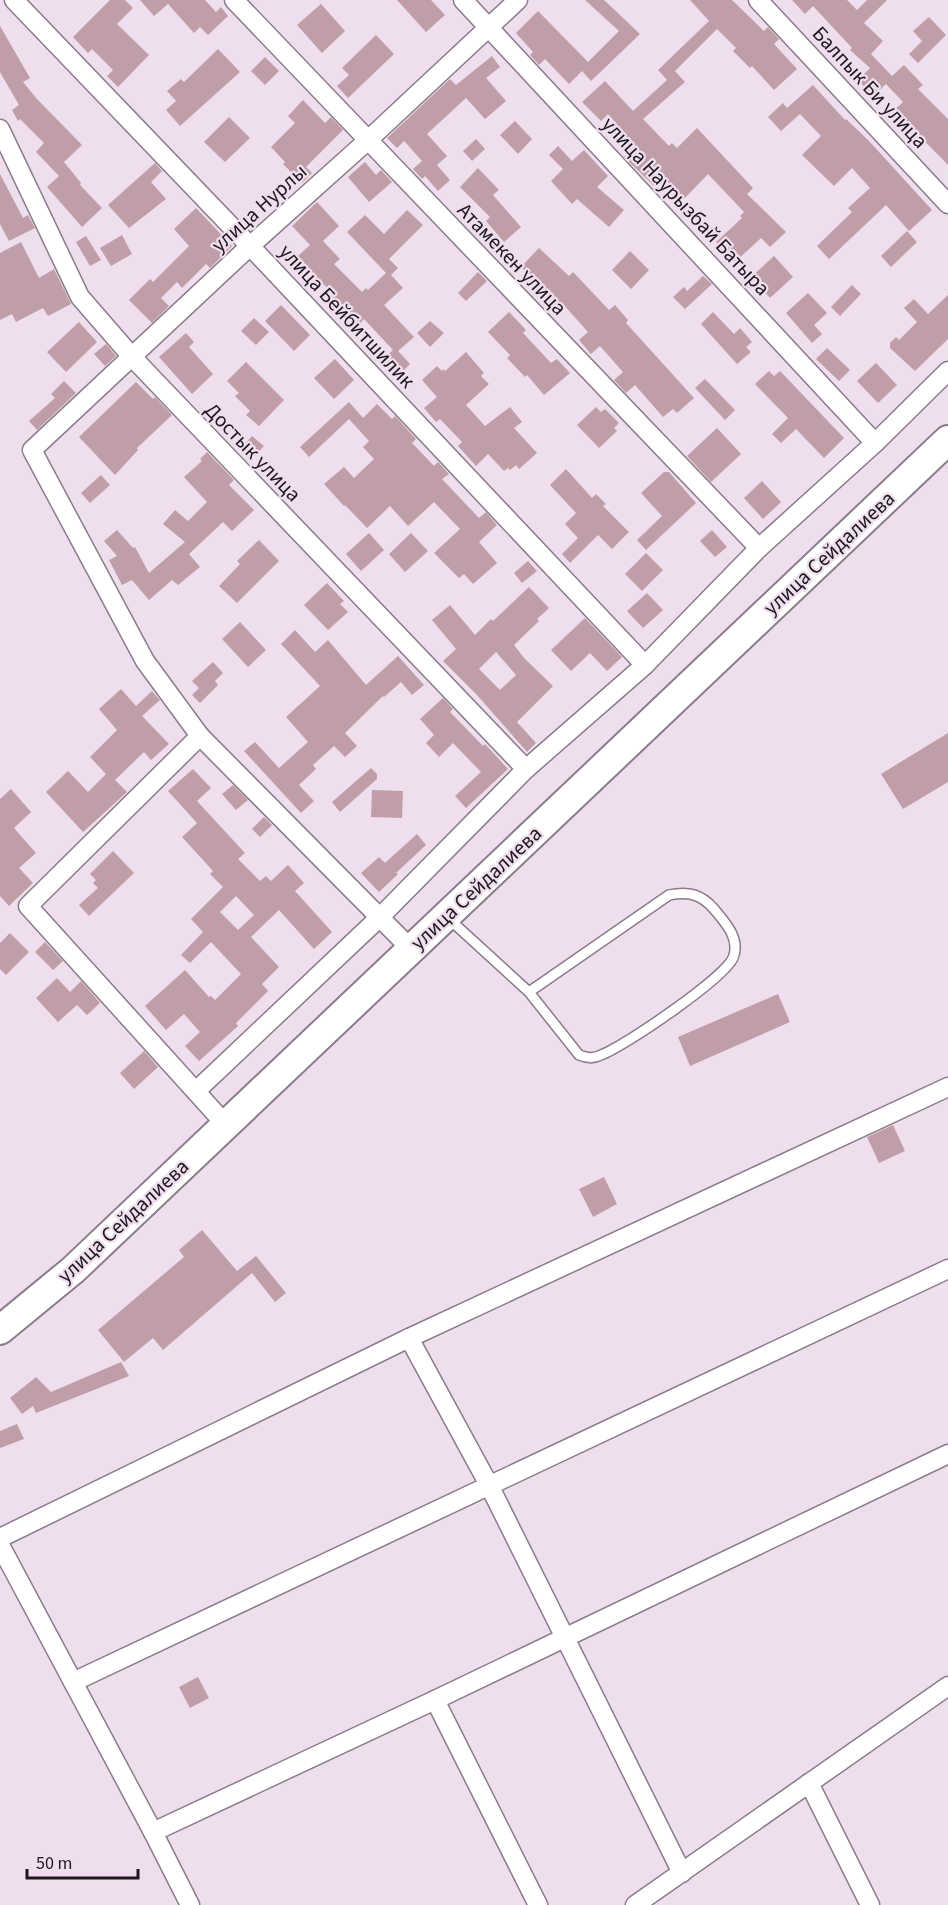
<svg xmlns="http://www.w3.org/2000/svg" width="948" height="1905" viewBox="0 0 948 1905" font-family="'Source Sans 3',sans-serif">
<style>
.building{fill:#c09ea7;fill-rule:evenodd}
.lines{fill:none;stroke-linecap:round;stroke-linejoin:round}
.service-casing{stroke:#8a7c8a;stroke-width:12}
.minor-casing{stroke:#8a7c8a;stroke-width:21}
.primary-casing{stroke:#8a7c8a;stroke-width:32}
.service{stroke:#fff;stroke-width:9}
.minor{stroke:#fff;stroke-width:18}
.primary{stroke:#fff;stroke-width:28}
.labels{text-anchor:middle;stroke-width:4.5;stroke-linejoin:round;paint-order:stroke}
.street-label{font-size:21px;fill:#1e181d;stroke:#eedeee}
</style>
<rect width="100%" height="100%" fill="#eedeee"/>
<!-- building -->
<g class="building">
<polygon points="110,0 125,0 133,8 117,24 149,55 118,87 107,76 113,70 92,49 88,53 73,37"/>
<polygon points="140,0 205,0 216,12 221,7 228,16 208,35 200,27 194,33 168,4 154,16"/>
<polygon points="397,0 431,0 445,15 426,32"/>
<polygon points="585,0 604,0 640,34 591,81 582,71 569,84 545,59 539,65 530,55 533,52 516,33 538,11 588,62 619,31"/>
<polygon points="690,0 732,0 764,31 768,27 769,28 779,39 774,44 797,69 774,90 752,66 750,68 733,51 736,48 717,29 675,71 685,82 643,119 669,146 672,143 677,148 697,128 753,188 747,194 786,232 770,247 761,238 735,262 716,242 742,218 740,216 744,212 708,174 684,199 663,177 654,186 624,157 631,151 618,138 624,132 608,114 601,121 582,102 605,81 633,111 667,80 658,70 709,21"/>
<polygon points="792,0 847,0 857,10 867,0 887,0 864,23 883,41 871,54 892,76 904,65 923,85 918,89 948,119 948,165 910,126 908,128 901,121 899,123 890,114 903,102 886,84 873,96 858,80 870,68 850,50 852,48 813,6 805,14"/>
<polygon points="321,4 345,31 322,53 297,25"/>
<polygon points="929,17 946,35 918,63 909,54 922,41 913,31"/>
<polygon points="0,26 30,78 23,82 36,98 82,145 64,162 81,183 80,185 102,208 82,227 47,187 59,176 36,152 44,143 20,119 18,121 12,110 19,105 0,72"/>
<polygon points="376,35 394,54 348,98 337,86 349,75 342,68"/>
<polygon points="218,49 240,72 180,126 166,110 176,101 167,91 181,79 184,82"/>
<polygon points="492,56 500,67 486,78 506,101 485,119 466,98 427,134 447,156 437,165 450,180 438,191 425,176 422,179 413,169 422,161 404,141 397,148 387,138 450,79 456,85"/>
<polygon points="265,57 279,71 265,85 251,71"/>
<polygon points="813,85 845,120 846,119 869,141 932,210 909,231 886,205 829,259 817,246 852,212 848,208 870,188 852,168 834,186 802,155 821,136 800,114 781,131 768,117 783,103 787,108"/>
<polygon points="303,100 325,123 331,117 343,130 306,167 312,173 302,183 283,164 285,162 271,147 295,123 288,116"/>
<polygon points="229,117 250,138 225,162 204,142"/>
<polygon points="515,121 532,139 518,154 500,135"/>
<polygon points="476,139 485,149 472,161 463,151"/>
<polygon points="558,146 572,161 584,150 608,176 597,187 624,210 609,227 577,199 572,204 551,181 563,169 549,155"/>
<polygon points="365,162 376,175 381,170 392,182 369,202 348,177"/>
<polygon points="155,163 162,171 151,182 166,199 129,228 108,205"/>
<polygon points="478,168 499,190 493,195 521,227 504,242 486,221 490,217 460,187"/>
<polygon points="0,174 23,218 28,215 35,228 9,241 0,224"/>
<polygon points="317,202 339,226 323,241 340,259 334,264 362,292 366,288 368,290 386,273 347,232 365,215 384,234 407,210 423,225 389,259 398,268 391,275 403,288 384,305 414,337 398,351 410,364 396,378 380,362 393,350 364,319 360,324 328,292 329,290 298,256 310,245 292,226"/>
<polygon points="196,208 232,246 210,268 206,264 182,288 177,282 161,298 169,306 152,323 129,300 150,279 153,282 189,246 174,229"/>
<polygon points="907,231 917,242 891,267 881,256"/>
<polygon points="122,235 132,254 111,266 100,248"/>
<polygon points="86,236 101,260 90,266 76,242"/>
<polygon points="21,242 39,278 54,269 71,304 48,316 43,308 16,322 12,314 0,320 0,253"/>
<polygon points="539,248 569,276 573,272 609,310 615,305 628,320 626,323 694,398 677,413 673,409 663,417 635,385 626,393 614,380 623,372 600,346 591,354 579,340 588,332 562,303 553,311 539,296 546,291 521,267"/>
<polygon points="630,251 649,270 631,289 612,270"/>
<polygon points="774,256 793,277 770,298 751,277"/>
<polygon points="478,272 487,281 466,301 458,293"/>
<polygon points="703,276 712,284 685,309 673,297 684,287 687,291"/>
<polygon points="852,285 861,294 840,316 831,307"/>
<polygon points="808,293 827,313 814,325 822,334 812,343 786,313"/>
<polygon points="948,295 948,339 915,371 890,348 890,343 896,337 899,340 917,322 904,308 914,299 928,314"/>
<polygon points="281,305 310,335 294,351 265,321"/>
<polygon points="509,312 526,330 523,333 551,363 557,359 570,373 544,395 527,375 525,377 507,358 510,355 488,332"/>
<polygon points="713,312 734,334 740,328 752,342 746,347 751,352 737,364 701,324"/>
<polygon points="254,318 269,332 256,345 241,331"/>
<polygon points="430,321 444,333 430,347 417,333"/>
<polygon points="79,322 97,342 66,372 47,352"/>
<polygon points="186,333 194,342 189,347 213,374 192,394 159,357"/>
<polygon points="106,344 116,356 105,366 94,354"/>
<polygon points="827,348 850,370 839,381 816,359"/>
<polygon points="466,352 484,373 481,376 489,384 466,405 485,426 510,407 522,422 514,428 537,453 519,469 516,465 510,470 508,468 504,471 488,454 476,466 458,446 462,442 440,419 436,422 424,408 437,397 422,380 437,366 442,371 444,369 445,371"/>
<polygon points="335,359 354,380 334,399 314,378"/>
<polygon points="246,362 284,400 259,426 246,415 250,411 235,396 239,393 227,381"/>
<polygon points="876,363 897,385 878,403 857,381"/>
<polygon points="769,371 774,376 780,371 844,438 824,458 796,429 781,443 772,434 788,418 755,384"/>
<polygon points="705,379 735,410 725,420 695,388"/>
<polygon points="64,381 76,393 37,430 29,421 55,398 51,394"/>
<polygon points="136,382 153,399 155,397 172,415 137,448 138,450 115,475 79,437"/>
<polygon points="349,402 363,418 377,404 392,419 395,416 416,439 412,443 434,466 438,462 449,474 442,479 479,518 486,512 497,525 479,542 497,563 473,584 464,574 459,578 434,553 460,529 434,502 408,526 390,506 367,528 345,505 344,506 324,484 344,467 354,478 374,459 363,447 369,441 349,419 309,457 300,447"/>
<polygon points="596,407 601,412 605,409 619,423 614,428 617,431 599,448 577,425"/>
<polygon points="717,428 741,454 711,482 687,456"/>
<polygon points="252,436 264,446 255,456 243,446"/>
<polygon points="207,452 234,480 229,485 254,510 232,531 223,522 189,554 200,567 178,585 172,580 149,600 132,580 122,585 109,560 117,556 104,541 117,530 133,548 135,547 149,573 185,542 163,524 175,510 188,521 207,502 184,477 202,461 200,459"/>
<polygon points="566,469 592,498 596,494 606,504 603,506 629,532 612,549 598,535 570,563 562,554 578,538 565,524 576,513 550,485"/>
<polygon points="664,472 669,472 696,503 646,550 637,540 662,516 641,493"/>
<polygon points="101,475 110,485 90,503 81,493"/>
<polygon points="762,481 781,502 763,519 744,498"/>
<polygon points="712,530 727,547 715,557 700,541"/>
<polygon points="369,533 384,550 361,571 346,554"/>
<polygon points="411,533 428,551 405,572 389,554"/>
<polygon points="259,540 279,561 237,603 219,586 240,564 237,561"/>
<polygon points="646,553 663,570 642,591 625,574"/>
<polygon points="528,561 537,571 522,583 514,573"/>
<polygon points="327,583 344,601 340,604 348,612 328,630 304,605"/>
<path d="M529,587L549,608L537,619L539,621L514,645L524,658L553,686L517,722L536,743L527,752L477,695L443,661L456,649L432,620L450,605L475,635L491,619L493,621ZM496,652L516,675L500,690L479,669Z"/>
<polygon points="647,593 663,610 643,628 627,611"/>
<polygon points="585,618 622,657 607,671 590,653 571,671 551,650"/>
<polygon points="240,622 266,650 248,667 222,639"/>
<polygon points="295,630 315,652 328,640 366,685 398,656 424,685 412,695 401,682 384,697 383,696 345,733 357,746 345,757 334,746 313,765 316,769 299,785 314,801 301,813 244,751 255,742 279,768 308,742 286,717 320,686 281,644"/>
<polygon points="213,662 223,673 215,681 218,685 200,703 192,695 199,688 192,681"/>
<polygon points="121,689 136,706 152,691 156,696 160,700 142,716 169,744 151,760 144,752 115,780 127,792 83,832 46,792 68,771 88,792 106,774 90,757 117,730 99,709"/>
<polygon points="443,698 453,709 450,712 483,746 485,744 508,769 466,808 455,796 481,772 453,743 439,757 426,743 434,735 420,719"/>
<polygon points="948,733 948,782 903,809 881,774"/>
<polygon points="371,768 377,774 377,779 340,812 332,802"/>
<path d="M193,769L211,788L197,801L245,853L238,859L260,881L266,876L271,881L288,865L304,883L295,891L332,932L314,949L279,910L251,937L279,967L262,984L268,991L236,1023L238,1026L199,1061L185,1046L200,1032L184,1014L166,1030L145,1006L185,970L209,997L211,996L215,1000L241,974L211,942L190,963L181,955L203,932L191,919L223,887L210,874L213,871L182,837L197,823L168,791ZM236,896L254,915L238,930L220,912Z"/>
<polygon points="233,785 248,800 236,810 222,794"/>
<polygon points="11,789 31,812 14,828 36,853 19,868 33,883 9,906 0,896 0,799"/>
<polygon points="372,790 403,791 402,818 371,817"/>
<polygon points="264,817 272,825 260,837 252,829"/>
<polygon points="417,834 426,845 396,873 398,874 379,892 361,873 379,857 385,863"/>
<polygon points="113,851 134,873 89,916 79,905 98,888 93,883 96,880 90,874"/>
<polygon points="10,933 29,952 6,975 0,969 0,943"/>
<polygon points="45,942 63,961 53,970 35,952"/>
<polygon points="57,978 70,992 81,981 100,1003 87,1015 77,1005 58,1022 36,998"/>
<polygon points="778,994 790,1022 690,1066 678,1037"/>
<polygon points="144,1051 158,1067 134,1089 120,1073"/>
<polygon points="893,1125 905,1151 879,1163 867,1137"/>
<polygon points="604,1177 617,1204 593,1217 579,1189"/>
<polygon points="202,1230 237,1271 256,1256 286,1293 275,1302 252,1273 163,1350 153,1338 124,1362 98,1330 184,1257 179,1250"/>
<polygon points="121,1362 129,1376 36,1413 33,1406 22,1414 10,1398 36,1377 51,1392"/>
<polygon points="17,1424 24,1439 0,1448 0,1431"/>
<polygon points="198,1677 209,1698 190,1708 179,1687"/>
</g>
<g class="lines">
<!-- service casing -->
<g class="service-casing">
<path id="service" d="M448,918L529,992L579,1055C587,1058 593,1059 601,1055C625,1046 723,979 733,958C741,939 725,922 714,909C701,894 688,891 669,895L529,992"/>
</g>
<!-- minor casing -->
<g class="minor-casing">
<g id="minor">
<polyline points="14,0 250,246 645,665"/>
<polyline points="234,0 759,548"/>
<polyline points="463,0 875,443"/>
<polyline points="758,0 948,204"/>
<polyline points="0,129 80,297 133,358 526,769"/>
<polyline points="200,736 28,906 226,1125"/>
<polyline points="411,949 200,736 145,661 32,450 250,246 367,141 518,0"/>
<polyline points="196,1091 380,917 526,769 645,665 759,548 875,443 948,371"/>
<polyline points="409,1338 489,1485 682,1873"/>
<polyline points="0,1538 409,1338 948,1087"/>
<polyline points="0,1545 153,1832 435,1700 948,1454"/>
<polyline points="73,1682 948,1269"/>
<polyline points="435,1700 538,1905"/>
<polyline points="809,1783 870,1905"/>
<polyline points="153,1832 190,1905"/>
<polyline points="635,1905 948,1686"/>
</g>
</g>
<!-- primary casing -->
<g class="primary-casing">
<polyline id="primary" points="0,1330 73,1270 948,440"/>
</g>
<!-- service -->
<use href="#service" class="service"/>
<!-- minor -->
<use href="#minor" class="minor"/>
<!-- primary -->
<use href="#primary" class="primary"/>
</g>
<g class="labels">
<!-- street labels -->
<g class="street-label">
<text transform="translate(870 87) rotate(47)" y="7">Балпык Би улица</text>
<text transform="translate(686 206) rotate(47)" y="7">улица Наурызбай Батыра</text>
<text transform="translate(259 208) rotate(-42)" y="7">улица Нурлы</text>
<text transform="translate(512 259) rotate(46)" y="7">Атамекен улица</text>
<text transform="translate(347 316) rotate(47)" y="7">улица Бейбитшилик</text>
<text transform="translate(253 452) rotate(46)" y="7">Достык улица</text>
<text transform="translate(829 553) rotate(-43)" y="7">улица Сейдалиева</text>
<text transform="translate(476 888) rotate(-43)" y="7">улица Сейдалиева</text>
<text transform="translate(123 1221) rotate(-43)" y="7">улица Сейдалиева</text>
</g>
</g>
<!-- scale -->
<path d="M27 1869v9h111v-9" fill="none" stroke="#1e181d" stroke-width="3"/>
<text x="36" y="1869" font-size="18" fill="#1e181d" stroke="#eedeee" stroke-width="4.5" paint-order="stroke">50 m</text>
</svg>
